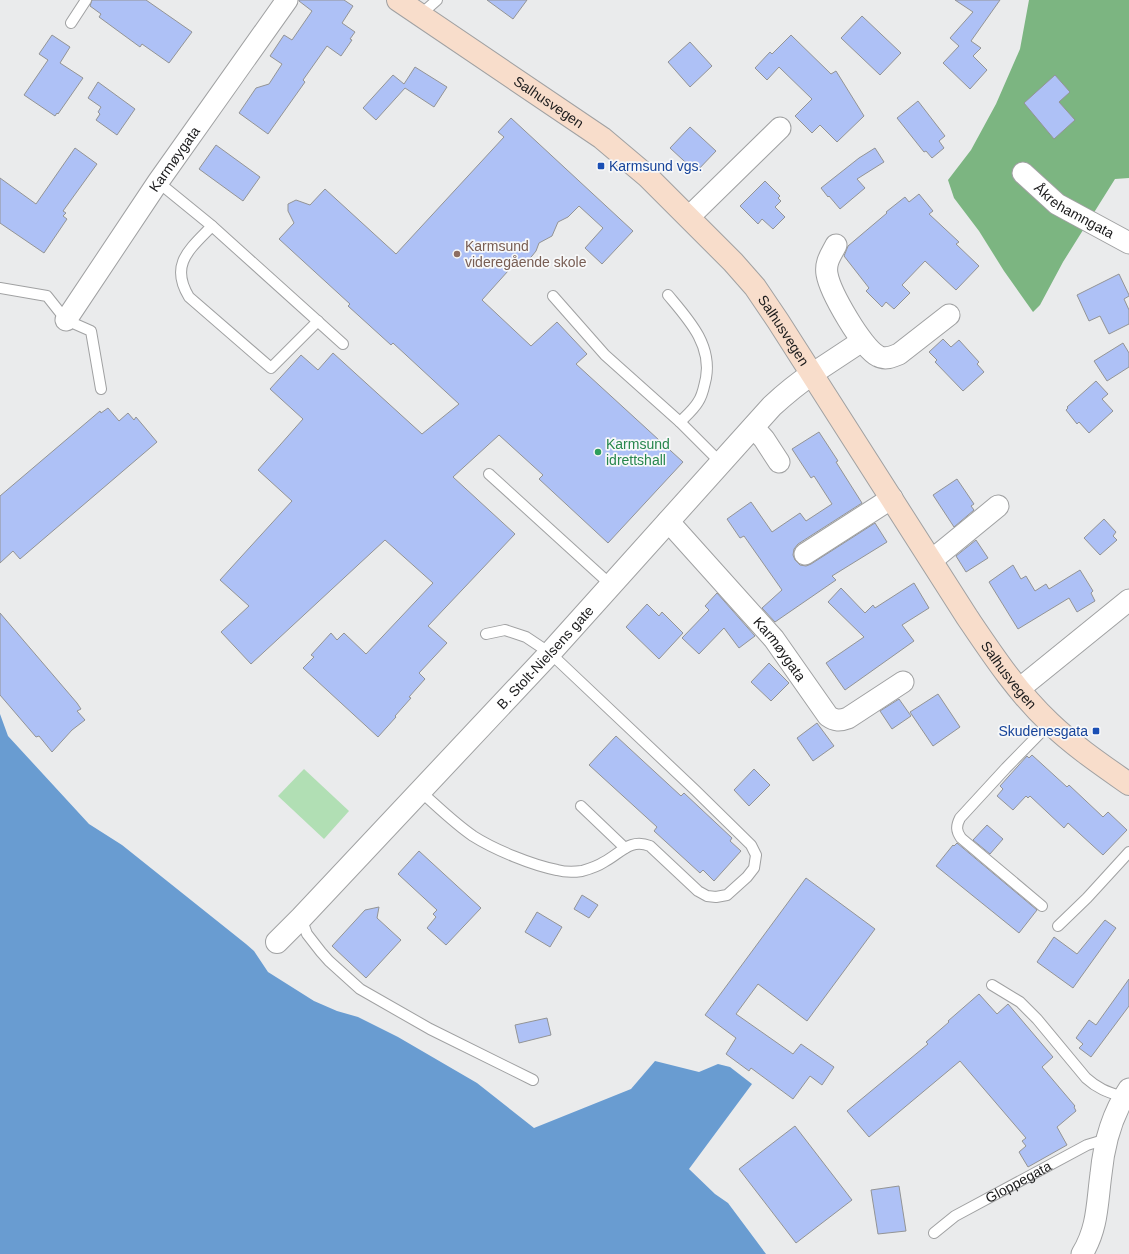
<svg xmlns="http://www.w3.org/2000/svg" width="1129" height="1254" viewBox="0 0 1129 1254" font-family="Helvetica,sans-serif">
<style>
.green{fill:#b1dfb4}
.forest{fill:#7cb581}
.water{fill:#699cd1}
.building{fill:#aec1f6;stroke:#939495}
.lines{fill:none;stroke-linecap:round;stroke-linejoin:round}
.service-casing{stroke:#a0a1a2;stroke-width:12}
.minor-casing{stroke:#a0a1a2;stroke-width:23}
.tertiary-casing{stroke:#a0a1a2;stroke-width:24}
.secondary-casing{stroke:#a0a1a2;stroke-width:24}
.service{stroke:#fff;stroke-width:10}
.minor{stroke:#fff;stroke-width:21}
.tertiary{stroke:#fff;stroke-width:22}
.secondary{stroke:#f8ddcb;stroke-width:22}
.transit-dot{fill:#1a4fb4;stroke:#f7f8f9;stroke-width:1.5}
.education-dot{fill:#8d6e63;stroke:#f7f8f9;stroke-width:1.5}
.leisure-dot{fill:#2e9e5b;stroke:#f7f8f9;stroke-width:1.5}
.labels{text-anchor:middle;stroke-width:3.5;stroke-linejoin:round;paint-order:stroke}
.street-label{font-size:14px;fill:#1a1a1b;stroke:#f7f8f9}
.transit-label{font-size:14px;fill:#164399;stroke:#f7f8f9;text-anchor:start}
.education-label{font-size:14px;fill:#785e54;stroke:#f7f8f9;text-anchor:start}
.leisure-label{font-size:14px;fill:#27864d;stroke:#f7f8f9;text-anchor:start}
</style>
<rect width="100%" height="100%" fill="#eaebec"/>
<!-- green -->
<polygon class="green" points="304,769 349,811 324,839 278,796"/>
<!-- forest -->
<polygon class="forest" points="1029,0 1129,0 1129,178 1115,179 1063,262 1040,305 1033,312 1004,271 979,231 954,198 948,180 971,150 996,104 1020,49"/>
<!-- water -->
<polygon class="water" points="0,714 8,736 89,824 122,845 246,944 254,951 268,972 314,1001 337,1011 358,1017 398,1037 477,1083 534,1128 631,1089 655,1061 699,1072 718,1064 730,1067 752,1084 689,1169 715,1194 728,1203 766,1254 0,1254"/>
<!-- building -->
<g class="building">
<polygon points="92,0 146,0 192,32 169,63 142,44 140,47 99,17 101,14 90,6"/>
<polygon points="299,0 344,0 353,6 342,23 355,32 350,39 352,40 341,56 327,46 303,80 305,82 268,134 239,113 256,88 269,84 282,64 270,56 284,35 292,40 312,11 299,1"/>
<polygon points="487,0 527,0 513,19"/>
<polygon points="955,0 1000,0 971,41 981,48 973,56 987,70 970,89 943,63 959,46 950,38 973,12"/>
<polygon points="862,16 901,53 880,75 841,38"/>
<polygon points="52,35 70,47 60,63 83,78 58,114 57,113 55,116 24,95 48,60 39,54"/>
<polygon points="791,35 831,74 836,71 864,116 837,142 820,125 812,133 795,116 812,99 779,67 767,80 755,68 770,52 772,54"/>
<polygon points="690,42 712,66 690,87 668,62"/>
<polygon points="415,67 447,87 434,107 405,88 376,120 363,108 393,75 404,84"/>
<polygon points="1055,75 1070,92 1059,102 1075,120 1054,139 1024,103"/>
<polygon points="98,82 135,109 117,135 96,120 100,114 98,112 101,107 88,98"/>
<polygon points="918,101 945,136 939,141 944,148 932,158 926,151 924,152 897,118"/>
<polygon points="511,118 633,231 602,264 585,248 603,228 579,206 568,217 558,222 552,236 539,243 536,251 532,256 528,260 519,263 517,261 482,300 531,346 557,322 587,354 576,364 683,462 608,543 539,479 543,475 499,435 453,477 515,534 428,626 447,643 419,673 425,679 409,697 411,698 395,716 396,717 378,737 303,668 314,657 311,655 331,633 337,640 344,633 366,654 433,583 385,540 251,664 221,632 249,606 220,580 292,501 258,470 303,419 270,389 301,355 318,370 333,353 422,434 459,404 393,343 391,345 348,306 350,304 279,239 294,223 288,211 288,204 296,200 310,205 325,189 396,254 504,137 498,132"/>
<polygon points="690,127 716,151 696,172 670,148"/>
<polygon points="216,145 260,177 243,201 199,169"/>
<polygon points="75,148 97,164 63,211 66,213 63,216 67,219 44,253 0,223 0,178 36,204"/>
<polygon points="875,148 884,162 857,179 865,188 840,209 829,196 828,197 821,188 859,158"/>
<polygon points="765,181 780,196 778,198 781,201 775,207 785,217 773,229 762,219 758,224 740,206"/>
<polygon points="919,194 933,211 929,214 959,242 956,244 979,266 956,290 925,261 902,285 910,293 894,309 886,302 882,307 866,291 869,288 844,256 848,246 887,213 886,212 905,197 909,202"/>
<polygon points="1119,274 1129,295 1129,296 1124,299 1129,310 1129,324 1109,334 1100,316 1089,321 1077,295"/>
<polygon points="943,339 951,347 959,340 979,362 977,364 984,372 963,391 935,362 937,360 929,352"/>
<polygon points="1123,343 1129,353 1129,367 1107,381 1094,361"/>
<polygon points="1096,381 1108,394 1102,399 1113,411 1089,433 1079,422 1077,424 1066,410 1068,408 1067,407"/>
<polygon points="108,408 119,421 128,413 134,420 136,417 157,442 20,559 13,551 0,563 0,496 100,411 101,413"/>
<polygon points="819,432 838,461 836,462 862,503 798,544 794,549 793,555 795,560 800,565 806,566 811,564 875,523 887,542 832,576 836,580 775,622 762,608 782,590 744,536 740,538 727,519 751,502 772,532 800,513 806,521 832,504 814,476 811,478 792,449"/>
<polygon points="957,479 974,504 971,506 974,510 954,527 933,495"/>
<polygon points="1104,519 1116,532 1113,536 1117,540 1100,555 1084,538"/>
<polygon points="976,540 988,558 966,572 956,556"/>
<polygon points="1013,565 1021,579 1026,576 1035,591 1046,584 1049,589 1080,570 1093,591 1091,593 1095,601 1077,612 1069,598 1018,629 989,582"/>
<polygon points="914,583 929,608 902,625 914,641 845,690 826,663 864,637 828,602 841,588 865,613 873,605 875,608"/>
<polygon points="717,593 755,636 739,648 724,628 699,654 682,638 709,610 705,606"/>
<polygon points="647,604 659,616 662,612 683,633 659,659 626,627"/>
<polygon points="0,613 77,703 81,709 77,711 85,720 72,730 52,752 39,736 36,737 0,695"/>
<polygon points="769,663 789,683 771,701 751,682"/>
<polygon points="938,694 960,727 933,746 910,712"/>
<polygon points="899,699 911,716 892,729 880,711"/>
<polygon points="817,723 834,746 813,761 797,738"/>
<polygon points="616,736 681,796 684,793 732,838 730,841 741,851 714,881 703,870 700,873 654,831 657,827 589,765"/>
<polygon points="1032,755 1067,787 1069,785 1103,817 1108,812 1127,830 1103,855 1068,823 1064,828 1030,796 1028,798 1026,796 1013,810 997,796 1003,789 1000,786 1027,756 1029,758"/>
<polygon points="754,769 770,785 749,806 734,790"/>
<polygon points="987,825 1003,839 990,854 973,840"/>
<polygon points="957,843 1037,910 1019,933 936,866 953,845 954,846"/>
<polygon points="419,851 481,908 446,945 427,928 436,917 433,914 437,910 398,874"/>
<polygon points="806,878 875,929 807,1021 758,984 736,1014 793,1054 801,1044 834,1067 822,1085 810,1076 793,1099 751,1068 749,1071 726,1054 736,1038 705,1015"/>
<polygon points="582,895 598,905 589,918 574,909"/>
<polygon points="379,907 377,918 401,940 366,978 332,946 365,910"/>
<polygon points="537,912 562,927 550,947 525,932"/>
<polygon points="1105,920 1116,928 1073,988 1037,962 1054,937 1077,954"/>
<polygon points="1129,979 1129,1006 1091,1057 1079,1048 1083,1044 1076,1038 1089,1020 1096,1025"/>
<polygon points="979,994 997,1014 1008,1004 1053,1057 1042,1067 1075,1106 1074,1107 1076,1111 1057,1127 1067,1145 1028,1167 1019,1152 1026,1146 1022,1141 1026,1138 960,1061 869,1137 847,1111 928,1044 926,1042 949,1022 948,1021"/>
<polygon points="547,1018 551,1035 519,1043 515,1025"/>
<polygon points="795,1126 852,1200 796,1243 739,1169"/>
<polygon points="899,1186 906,1231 878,1234 871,1190"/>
</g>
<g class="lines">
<!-- service casing -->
<g class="service-casing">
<g id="service">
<polyline points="420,15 437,0"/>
<polyline points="71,23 86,0"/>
<polyline points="158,182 212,226 343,344"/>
<path d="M212,226C190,249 169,264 189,297L271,368L318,321"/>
<polyline points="0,288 47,296 66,320 91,331 101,389"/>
<path d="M668,295C688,319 712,344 706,378C704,386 703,395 698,402C694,409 686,416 680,422"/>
<polyline points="553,296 605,355 680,422 721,463"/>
<polyline points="489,474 611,585"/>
<path d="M420,791C437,806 454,823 473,836C495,850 532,865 557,870C564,872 575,872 582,871C589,869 598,866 604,862C621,853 630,838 650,846L698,891L707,896L716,897L727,895L747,877L754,868L756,855L751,845L695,790L550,653L526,637L505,630L486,634"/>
<polyline points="581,806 625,848"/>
<path d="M1042,906L961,838C956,831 956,826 960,818L1006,768L1050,723"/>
<polyline points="301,918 307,934 321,952 329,961 360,989 430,1029 533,1080"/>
<polyline points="1058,926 1087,898 1129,852"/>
<path d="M992,985L1020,1002L1037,1019L1086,1078C1098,1089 1108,1092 1123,1097"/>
<path id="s1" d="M934,1233L955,1216L1087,1145L1107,1139"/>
</g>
</g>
<!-- minor casing -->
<g class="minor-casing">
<g id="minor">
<path id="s2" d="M1023,173L1057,204L1129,243"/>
<polyline points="689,217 780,128"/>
<path d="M836,245C831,255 825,262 827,274C830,292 862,348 878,356C885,360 892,357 899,354L949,315"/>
<path id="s3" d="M66,320L158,182L287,0"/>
<polyline points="812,374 862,341"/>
<polyline points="753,427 764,439 779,462"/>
<path id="s4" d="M668,521L774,639L828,716C835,721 840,721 848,718L903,682"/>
<polyline points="805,554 892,498"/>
<polyline points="932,560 998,506"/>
<polyline points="1019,689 1129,600"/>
<path d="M1082,1254C1098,1228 1097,1203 1101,1174C1104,1143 1112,1114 1129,1089"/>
</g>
</g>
<!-- tertiary casing -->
<g class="tertiary-casing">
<g id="tertiary">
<path id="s5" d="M277,942L301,918L550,653L772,406C785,394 797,384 812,374"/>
</g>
</g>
<!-- secondary casing -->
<g class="secondary-casing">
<g id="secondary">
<path id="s6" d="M398,0L602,138L647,176L733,262L755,287L778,321L967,617C992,654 1017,692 1050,723C1074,746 1102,765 1129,784"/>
</g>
</g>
<!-- service -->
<use href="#service" class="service"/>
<!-- minor -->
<use href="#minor" class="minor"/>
<!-- tertiary -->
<use href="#tertiary" class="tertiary"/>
<!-- secondary -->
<use href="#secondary" class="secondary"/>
</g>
<!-- markers -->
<g class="transit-dot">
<rect x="597" y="162" width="8" height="8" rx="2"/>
<rect x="1092" y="727" width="8" height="8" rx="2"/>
</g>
<circle class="education-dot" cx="457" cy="254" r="4"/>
<circle class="leisure-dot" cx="598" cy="452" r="4"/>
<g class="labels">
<!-- street labels -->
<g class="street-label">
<text dy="5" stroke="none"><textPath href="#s6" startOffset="182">Salhusvegen</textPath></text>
<text dy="5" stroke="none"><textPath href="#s3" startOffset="194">Karmøygata</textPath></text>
<text dy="5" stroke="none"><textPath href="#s2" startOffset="64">Åkrehamngata</textPath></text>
<text dy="5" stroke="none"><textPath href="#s6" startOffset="512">Salhusvegen</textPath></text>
<text dy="5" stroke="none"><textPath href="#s4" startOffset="170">Karmøygata</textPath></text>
<text dy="5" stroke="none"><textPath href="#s5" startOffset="391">B. Stolt-Nielsens gate</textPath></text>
<text dy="5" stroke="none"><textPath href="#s6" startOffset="924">Salhusvegen</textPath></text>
<text dy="5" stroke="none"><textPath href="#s1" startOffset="99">Gloppegata</textPath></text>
</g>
<!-- transit labels -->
<g class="transit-label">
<text x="609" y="171">Karmsund vgs.</text>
<text x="1088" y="736" text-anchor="end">Skudenesgata</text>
</g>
<!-- education labels -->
<g class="education-label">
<text x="465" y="251">Karmsund<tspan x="465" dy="16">videregående skole</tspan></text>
</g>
<!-- leisure labels -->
<g class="leisure-label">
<text x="606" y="449">Karmsund<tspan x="606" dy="16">idrettshall</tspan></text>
</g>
</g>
</svg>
